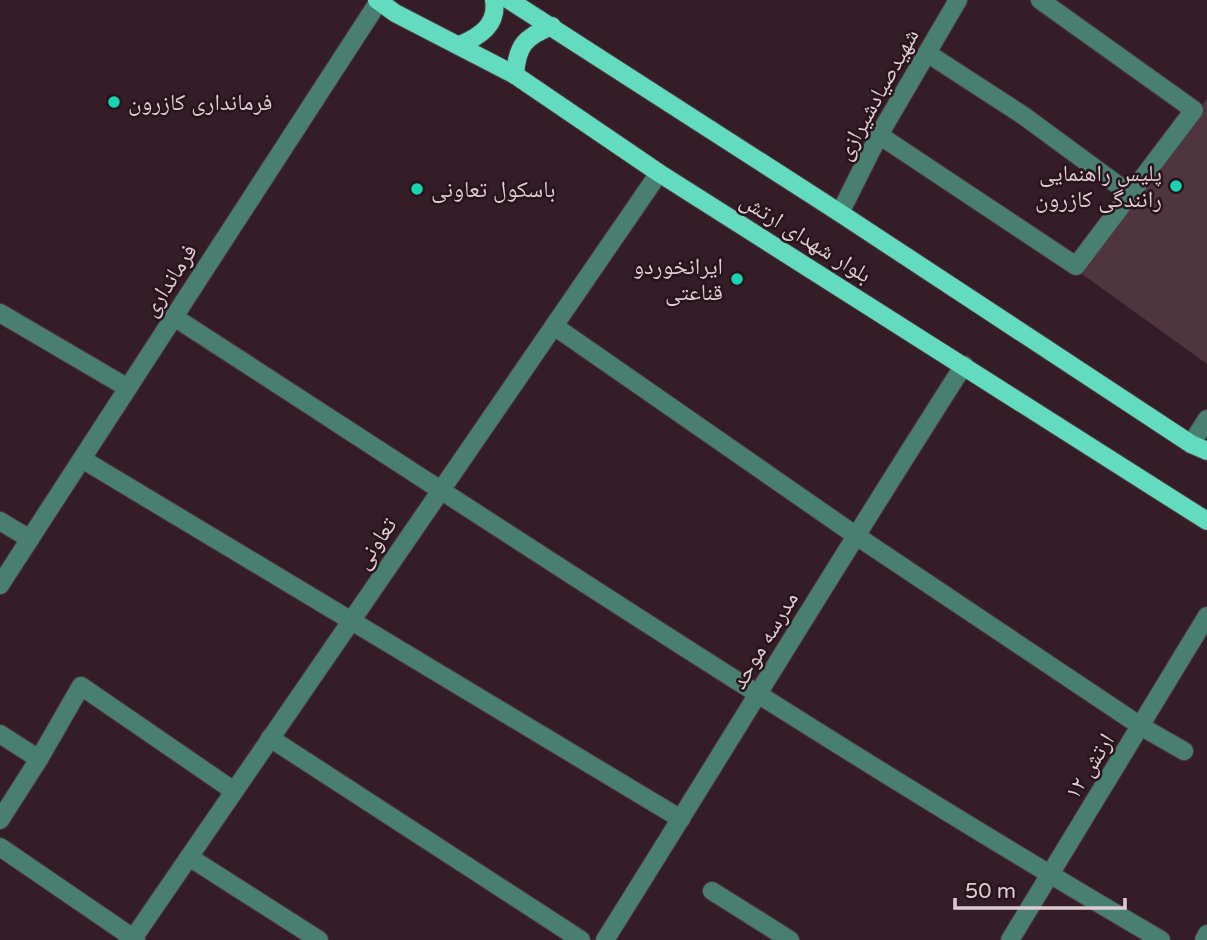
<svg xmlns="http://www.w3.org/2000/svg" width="1207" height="940" viewBox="0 0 1207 940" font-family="'Varela Round','Noto Naskh Arabic',sans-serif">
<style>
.building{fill:#4e353e}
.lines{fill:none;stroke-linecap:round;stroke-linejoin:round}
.minor-casing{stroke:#4f3942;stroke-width:20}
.major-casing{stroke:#4f3942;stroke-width:20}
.minor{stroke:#497f71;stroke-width:18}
.major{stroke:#62dbbe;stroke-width:18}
.poi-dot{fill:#18d5b2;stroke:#2a141c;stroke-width:2.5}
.labels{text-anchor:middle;stroke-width:5;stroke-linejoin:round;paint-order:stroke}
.street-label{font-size:23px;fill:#ddcdd2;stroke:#2a141c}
.poi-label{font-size:23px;fill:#ddcdd2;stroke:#2a141c;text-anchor:start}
</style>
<rect width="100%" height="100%" fill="#341d26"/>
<!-- building -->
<polygon class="building" points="1207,98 1207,364 1082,274"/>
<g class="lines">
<!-- minor casing -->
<g class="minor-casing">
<g id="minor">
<polyline points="927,53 1024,116 1130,194"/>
<polyline points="879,135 1076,266 1194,110 1040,0"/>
<polyline points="840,213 879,135 958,0"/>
<polyline points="0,313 128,388"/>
<path d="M174,317C500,528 825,744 1161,940"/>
<polyline points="554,326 855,535 1142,727 1184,751"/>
<polyline points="1191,444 1207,419"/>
<polyline points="82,459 681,819"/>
<polyline points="0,521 30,539"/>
<polyline points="0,585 379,1"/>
<polyline points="0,734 39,759"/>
<polyline points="270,738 581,940"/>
<polyline points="0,820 39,759 81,686 234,791"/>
<polyline points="0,847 136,940"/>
<polyline points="189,857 319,940"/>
<polyline points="712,891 790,940"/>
<polyline points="132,940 659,173"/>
<path d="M605,940C725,749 842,555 964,365"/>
<polyline points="1010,940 1207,616"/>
<polyline points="1204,940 1207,934"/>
</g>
</g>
<!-- major casing -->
<g class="major-casing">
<g id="major">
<polyline points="377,0 395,13 515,75 659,173 1207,521"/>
<polyline points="509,0 840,213 1191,444 1207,451"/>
<path d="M460,45C480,36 498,25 494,0"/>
<path d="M515,75C517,45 525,37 552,26"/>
</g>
</g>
<!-- minor -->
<use href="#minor" class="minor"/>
<!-- major -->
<use href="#major" class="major"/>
</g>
<!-- markers -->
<g class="poi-dot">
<circle cx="114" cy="102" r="7"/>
<circle cx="1176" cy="186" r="7"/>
<circle cx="417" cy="189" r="7"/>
<circle cx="737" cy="279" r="7"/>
</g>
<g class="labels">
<!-- street labels -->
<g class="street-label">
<text transform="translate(877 94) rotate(-61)" y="8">شهیدصیادشیرازی</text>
<text transform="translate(806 237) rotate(32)" y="8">بلوار شهدای ارتش</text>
<text transform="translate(169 280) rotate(-57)" y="8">فرمانداری</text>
<text transform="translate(375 543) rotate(-56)" y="8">تعاونی</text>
<text transform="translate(764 640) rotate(-59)" y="8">مدرسه موحد</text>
<text transform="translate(1089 766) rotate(-58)" y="8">ارتش ۱۲</text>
</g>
<!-- poi labels -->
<g class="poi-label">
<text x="128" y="110">فرمانداری کازرون</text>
<text x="1162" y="181" text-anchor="end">پلیس راهنمایی<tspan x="1162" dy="26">رانندگی کازرون</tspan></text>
<text x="431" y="197">باسکول تعاونی</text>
<text x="723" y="274" text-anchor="end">ایرانخوردو<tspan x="723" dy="26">قناعتی</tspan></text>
</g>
</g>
<!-- scale -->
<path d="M955 898v10h170v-10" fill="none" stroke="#ddcdd2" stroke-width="3.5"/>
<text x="965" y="898" font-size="21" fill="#ddcdd2" stroke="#2a141c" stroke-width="5" paint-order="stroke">50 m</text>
</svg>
